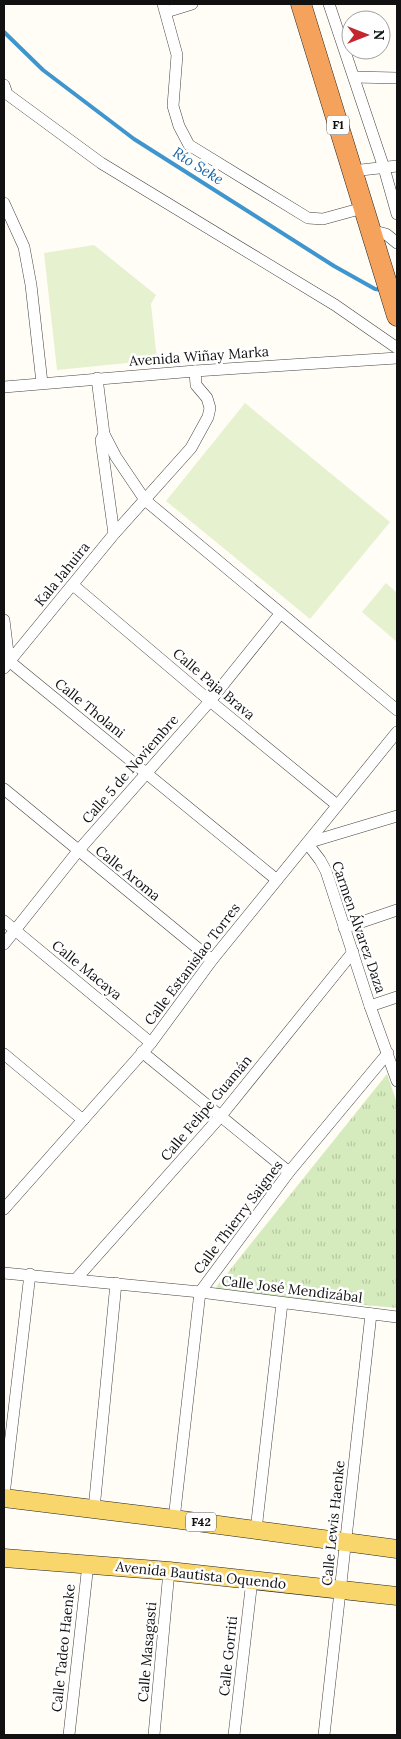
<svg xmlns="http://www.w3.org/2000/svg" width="401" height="1739" viewBox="0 0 401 1739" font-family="Lora,serif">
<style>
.park{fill:url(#park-tufts)}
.pitch{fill:#e6f2cf}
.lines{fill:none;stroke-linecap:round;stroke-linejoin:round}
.stream{stroke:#3f96cf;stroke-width:4}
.street-casing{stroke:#444;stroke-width:12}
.primary-casing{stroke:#222;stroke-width:19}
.highway-casing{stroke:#222;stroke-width:21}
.street{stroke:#fff;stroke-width:11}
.primary{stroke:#f9d66b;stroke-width:18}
.highway{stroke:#f5a25d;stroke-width:20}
.labels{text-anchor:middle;stroke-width:5;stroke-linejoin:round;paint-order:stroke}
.shield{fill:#fff;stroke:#585858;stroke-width:1}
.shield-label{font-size:12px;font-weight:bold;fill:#111}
.street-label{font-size:14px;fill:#111;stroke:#fff}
.water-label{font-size:15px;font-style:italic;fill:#1768a6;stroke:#fff}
</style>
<defs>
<pattern id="park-tufts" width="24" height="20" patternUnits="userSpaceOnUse" patternTransform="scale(1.25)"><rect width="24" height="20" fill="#d5ebbd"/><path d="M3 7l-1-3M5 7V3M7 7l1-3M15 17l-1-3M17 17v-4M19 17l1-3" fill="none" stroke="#b6c8a1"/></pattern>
</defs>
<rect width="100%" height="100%" fill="#fffdf5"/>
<!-- park -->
<polygon class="park" points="387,1074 397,1103 397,1308 213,1291"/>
<!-- pitch -->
<g class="pitch">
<polygon points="94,245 156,295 151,304 157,360 57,370 44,253"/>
<polygon points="245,403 390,522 310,619 166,501"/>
<polygon points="386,583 397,593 397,642 362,612"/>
</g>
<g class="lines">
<!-- stream -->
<polyline class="stream" points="4,32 43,70 134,139 334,266 375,289 383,290"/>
<!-- street casing -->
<g class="street-casing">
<g id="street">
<polyline points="163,4 177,55 173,106 179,126 189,145 308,218 323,219 363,208"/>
<polyline points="329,4 384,168 397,214"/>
<polyline points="166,12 192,4"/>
<polyline points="354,77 397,78"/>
<polyline points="4,85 7,94 101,163 335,305 397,348"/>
<polyline points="352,171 397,166"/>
<polyline points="4,203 24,247 31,285 42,383"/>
<polyline points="370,230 386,234 397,243"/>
<polyline points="97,378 104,434 116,457 145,500 397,710"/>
<polyline points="4,387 195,371 397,358"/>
<polyline points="104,434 101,440 114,534"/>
<polyline points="73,585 210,701 337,805"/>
<polyline points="4,620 9,661 277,880"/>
<polyline points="4,668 114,534 191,448 208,417 210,408 207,398 196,385 195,371"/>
<polyline points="4,789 212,960"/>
<polyline points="397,816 307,843 320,860 326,871 370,1006 397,1081"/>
<polyline points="4,921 151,1043"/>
<polyline points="344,928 397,910"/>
<polyline points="4,944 78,851 210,701 280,614"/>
<polyline points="370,1006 397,997"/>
<polyline points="142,1052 289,1172"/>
<polyline points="4,1054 83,1120"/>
<polyline points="4,1209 151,1043 212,960 397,732"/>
<polyline points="4,1273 200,1292 397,1317"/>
<polyline points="76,1279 220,1117 353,952"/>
<polyline points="4,1495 30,1274"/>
<polyline points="94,1509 116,1283"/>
<polyline points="174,1519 200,1292 289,1172 388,1053"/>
<polyline points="256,1530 282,1303"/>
<polyline points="69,1735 88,1564"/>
<polyline points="154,1735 169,1571"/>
<polyline points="234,1735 252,1580"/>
<polyline points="324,1735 371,1314"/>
</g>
</g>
<!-- primary casing -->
<g class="primary-casing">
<g id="primary">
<polyline points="4,1498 174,1519 397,1549"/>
<polyline points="4,1558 169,1571 397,1596"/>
</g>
</g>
<!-- highway casing -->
<g class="highway-casing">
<polyline id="highway" points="301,4 397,316"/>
</g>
<!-- street -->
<use href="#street" class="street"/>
<!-- primary -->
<use href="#primary" class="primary"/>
<!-- highway -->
<use href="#highway" class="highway"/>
</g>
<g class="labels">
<!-- shield labels -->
<g class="shield">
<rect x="327" y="115.5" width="22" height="19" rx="4"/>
<rect x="186" y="1512.5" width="30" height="19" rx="4"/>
</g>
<g class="shield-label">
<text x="338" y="129">F1</text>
<text x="201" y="1526">F42</text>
</g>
<!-- street labels -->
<g class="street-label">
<text transform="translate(199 356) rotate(-4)" y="5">Avenida Wiñay Marka</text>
<text transform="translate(62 574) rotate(-51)" y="5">Kala Jahuira</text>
<text transform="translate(214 684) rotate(40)" y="5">Calle Paja Brava</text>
<text transform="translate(90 708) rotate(39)" y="5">Calle Tholani</text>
<text transform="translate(130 769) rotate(-49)" y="5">Calle 5 de Noviembre</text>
<text transform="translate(128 873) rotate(39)" y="5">Calle Aroma</text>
<text transform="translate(359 927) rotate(71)" y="5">Carmen Álvarez Daza</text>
<text transform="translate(192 964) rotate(-53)" y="5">Calle Estanislao Torres</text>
<text transform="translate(87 970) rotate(39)" y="5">Calle Macaya</text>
<text transform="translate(206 1108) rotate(-50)" y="5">Calle Felipe Guamán</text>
<text transform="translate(238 1217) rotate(-53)" y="5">Calle Thierry Saignes</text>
<text transform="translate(292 1289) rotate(7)" y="5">Calle José Mendizábal</text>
<text transform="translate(333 1523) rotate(-84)" y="5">Calle Lewis Haenke</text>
<text transform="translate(201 1575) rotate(6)" y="5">Avenida Bautista Oquendo</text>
<text transform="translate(63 1648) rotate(-84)" y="5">Calle Tadeo Haenke</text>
<text transform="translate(147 1652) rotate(-85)" y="5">Calle Masagasti</text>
<text transform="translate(228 1656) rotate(-84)" y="5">Calle Gorriti</text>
</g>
<!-- water labels -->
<g class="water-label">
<text transform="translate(198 166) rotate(32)" y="5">Río Seke</text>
</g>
</g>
<!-- border -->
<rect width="401" height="1739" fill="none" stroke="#111111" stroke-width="10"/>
<!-- north arrow -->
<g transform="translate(366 35) rotate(90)"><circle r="24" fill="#ffffff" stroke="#a0a0a0"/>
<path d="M0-4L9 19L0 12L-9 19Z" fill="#c4262e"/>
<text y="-8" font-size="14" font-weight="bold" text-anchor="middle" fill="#111111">N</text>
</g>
</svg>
